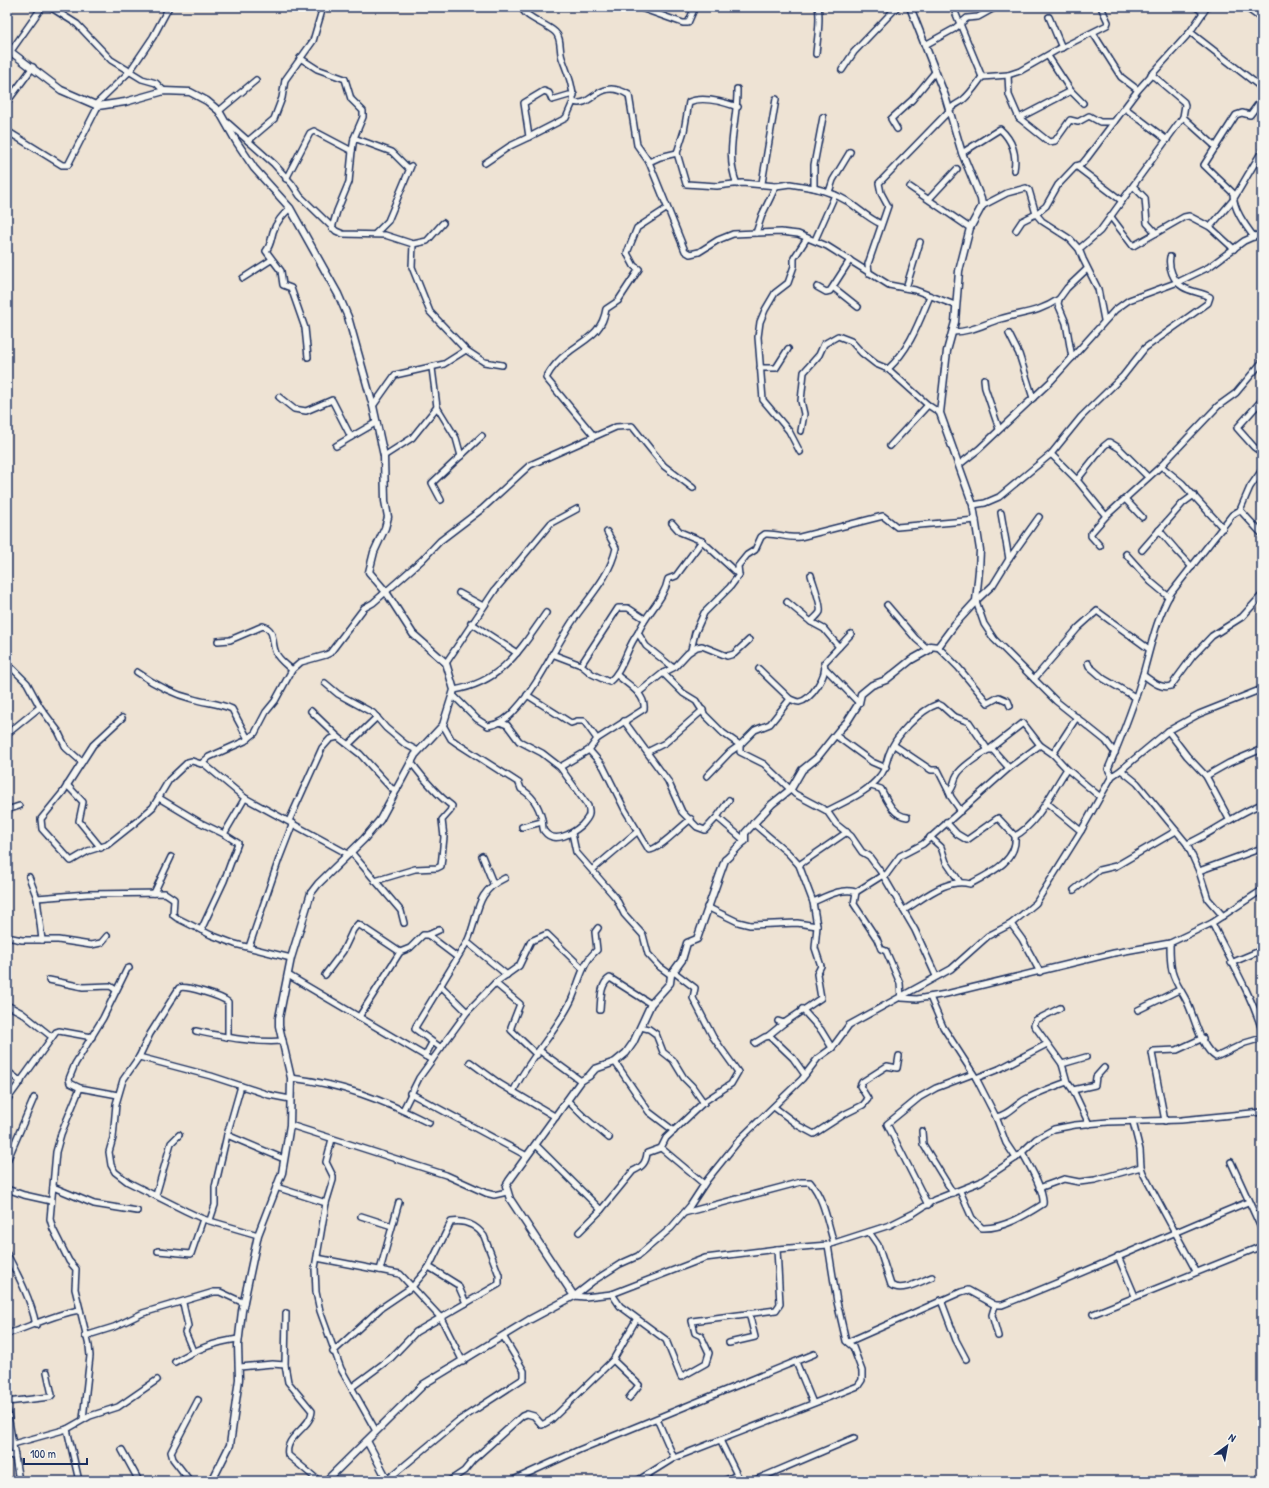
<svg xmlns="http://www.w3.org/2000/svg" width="1269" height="1488" viewBox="0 0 1269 1488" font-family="'Patrick Hand',sans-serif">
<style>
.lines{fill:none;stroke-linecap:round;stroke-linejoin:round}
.minor-casing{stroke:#1b2f5e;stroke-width:8}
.tertiary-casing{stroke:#1b2f5e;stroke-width:9}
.minor{stroke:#f6f6f2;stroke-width:5}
.tertiary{stroke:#f6f6f2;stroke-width:6}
</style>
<rect width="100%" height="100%" fill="#eee3d4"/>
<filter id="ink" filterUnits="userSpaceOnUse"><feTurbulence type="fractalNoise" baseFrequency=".025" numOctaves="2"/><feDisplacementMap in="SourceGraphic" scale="8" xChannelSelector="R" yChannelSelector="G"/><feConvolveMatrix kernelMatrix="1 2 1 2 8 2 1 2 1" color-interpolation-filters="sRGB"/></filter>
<g filter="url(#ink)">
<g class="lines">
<!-- minor casing -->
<g class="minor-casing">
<g id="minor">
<polyline points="50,7 77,24 111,60 142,79 156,83 164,91"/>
<path d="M522,7C523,17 547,24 555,32C562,38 559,50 562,58C567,72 574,87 573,102C593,109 598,76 629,95L637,145L649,162L685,251L690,254L699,252L718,240L733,234L781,232L798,234L827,246L889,285L915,290L955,305"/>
<polyline points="638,7 683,23 688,23 695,7"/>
<polyline points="953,7 982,77"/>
<polyline points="1196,7 1203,12"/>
<polyline points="1245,7 1262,19"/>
<polyline points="1049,17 1062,48"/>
<polyline points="1190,32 1262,88"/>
<polyline points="1093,33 1121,77 1138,90"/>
<polyline points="925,45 954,29 967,18 978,17 996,7"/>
<polyline points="11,51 42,7"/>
<path d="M816,54C817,40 821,20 818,7"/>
<polyline points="1048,56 1071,91"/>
<polyline points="300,58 317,69 345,79 351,99 363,111 363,117 354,138 352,151 349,182 337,211 332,228"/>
<polyline points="842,70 854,52 897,7"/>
<polyline points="1151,74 1184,102 1185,105 1183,117 1216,147"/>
<polyline points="1008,75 1009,95 1019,118 1049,142 1055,141 1070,120 1078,122 1089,116 1100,122 1114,122"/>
<polyline points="982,77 1008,75 1020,71 1055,51 1107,25 1108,22 1101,7"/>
<path d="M737,89C738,121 724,153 737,184"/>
<polyline points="7,102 33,67"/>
<polyline points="95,105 130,71 153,37 169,7"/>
<path d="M738,107C724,102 702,96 689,102L684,131L677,153L686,184L717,186L742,183L776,186L790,184L814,188V165L823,117"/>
<polyline points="1125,108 1167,140"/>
<polyline points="219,111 256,80"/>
<polyline points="1019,118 1071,91 1083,103"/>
<polyline points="228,123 274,164 292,184 300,196 336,231 343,234 385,235 413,244 412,267 430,312 466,350 484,362 502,365"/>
<polyline points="897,129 891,119 912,100 935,72"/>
<polyline points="7,131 62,165 68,165 98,106"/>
<polyline points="529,137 566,118 573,102"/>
<polyline points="354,138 392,152 408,168 411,166 388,221 375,234"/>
<polyline points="248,141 274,119 282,98 285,80 313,41 323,7"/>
<path d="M962,153L1000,129C1012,140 1017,154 1014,170"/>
<polyline points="649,162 660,157 677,153"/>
<polyline points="485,163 510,146 529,137 524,103 544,91 549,93 552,100 569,95 574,95"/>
<polyline points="1076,166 1122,201"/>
<polyline points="286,179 310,133 314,131 352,151"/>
<polyline points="762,183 776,99"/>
<polyline points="1133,186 1145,198 1147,223 1156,233 1184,217 1189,216 1210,227 1233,200 1262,151"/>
<polyline points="910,187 970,228"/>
<path d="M814,188C826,191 837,195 847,201C859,209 868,218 881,224"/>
<polyline points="829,192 833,180 850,152"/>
<polyline points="929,199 957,169"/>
<polyline points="982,206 1007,193 1026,188 1029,190 1036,214 1042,221 1070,239 1079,249 1083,259 1098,289 1104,320"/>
<path d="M290,208C283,215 276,222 273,232C271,239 271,245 266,251L281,271L283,285L291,288L305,328L308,357"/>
<polyline points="1111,217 1133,246 1156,233"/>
<polyline points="1210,227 1234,249"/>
<polyline points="1016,230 1022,221 1036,214 1046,206 1058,185 1076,166 1082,164 1087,158 1138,90 1190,32 1207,7"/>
<polyline points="756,233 762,215 776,186"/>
<path d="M1254,237C1245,225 1233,209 1233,193L1204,165L1236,115L1242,113L1250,115L1262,99"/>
<polyline points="815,240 835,195"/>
<polyline points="413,244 427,241 443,223"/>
<polyline points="1079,249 1100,231 1183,117"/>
<path d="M869,273L868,264L888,206L881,193L879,183L949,111C953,104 959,104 964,99C971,93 976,85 982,77"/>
<polyline points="243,278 271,260"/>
<polyline points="817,287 826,292 830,291 850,260"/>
<polyline points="834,288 858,307"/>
<polyline points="906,288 920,242"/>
<path d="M953,332C971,332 984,324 1000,319C1024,312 1038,313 1059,299"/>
<polyline points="1009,334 1019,354 1033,398"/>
<polyline points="1072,358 1066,323 1058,304 1059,299 1067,288 1087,269"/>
<polyline points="432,368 437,407"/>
<polyline points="760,368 776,368 788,349"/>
<path d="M888,369C910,349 919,322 930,296"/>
<polyline points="984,379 985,388 999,429"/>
<polyline points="279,397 294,409 306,411 332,400 351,437 377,422"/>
<polyline points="1262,400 1237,428 1254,447 1262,453"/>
<polyline points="373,406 395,375 444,364 466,350"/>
<polyline points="801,431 804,414 801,401 804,372 819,355 824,344 838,336 851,341 862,353 876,364 888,369 928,405 940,413"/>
<path d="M594,436L546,378C552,367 559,359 569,352C587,338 602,333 606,309L618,301L639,269L634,266L627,253L637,228L666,209"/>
<polyline points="336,446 351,437"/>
<polyline points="890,446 928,405"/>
<polyline points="800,452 789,431 763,400 758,337 760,322 765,310 775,293 788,283 794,266 794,258 807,238"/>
<polyline points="1051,454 1077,480 1106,516"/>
<polyline points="384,456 412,438 437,407 456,438 461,456"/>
<polyline points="960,464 979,449 1051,381 1115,310 1129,300 1178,282 1209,267 1244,241 1262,233"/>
<polyline points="1161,466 1182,483 1223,528"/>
<polyline points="1077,480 1104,446 1109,442 1119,448 1148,477"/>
<polyline points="1125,499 1142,517"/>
<polyline points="441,500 432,483 482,436"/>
<path d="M973,505L985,503L999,497L1051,454L1081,417L1123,376L1145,348L1208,303L1210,297C1201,292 1191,292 1183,287C1173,281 1168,267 1170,257"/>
<polyline points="1240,510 1262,534"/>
<polyline points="1001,513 1009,559"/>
<polyline points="1039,517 1009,559 993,585 976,601 984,624 994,639 1056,701 1106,741 1115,753"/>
<polyline points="672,523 680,532 702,541 739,575"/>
<polyline points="1159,530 1177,551 1192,567"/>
<polyline points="1100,546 1091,536 1091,533 1106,516 1161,466 1218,406 1236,393 1262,362"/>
<polyline points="1142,550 1183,503 1194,495"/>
<polyline points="1126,554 1151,582 1169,597"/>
<path d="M811,575C813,583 822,605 820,612C818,616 813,619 811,622"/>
<polyline points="459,593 483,606"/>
<polyline points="787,602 811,622 824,629 839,647"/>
<polyline points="887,605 916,639 929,650"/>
<polyline points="471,623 517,653"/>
<path d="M218,641L230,640L263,626C276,630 271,643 276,653C279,660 287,665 292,670"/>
<polyline points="938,647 958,667 988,703 999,697 1008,701 1010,706"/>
<path d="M691,650L695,633L704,613L730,587L739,575L738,566L747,555L755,550L761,537L765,534C777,533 789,539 800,537L883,516L897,527L976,520"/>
<path d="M552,654L581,665L592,674L609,682C624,670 626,648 638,633"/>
<polyline points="446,663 495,590 551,523 577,509"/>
<polyline points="1088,663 1089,666 1104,679 1135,697"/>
<polyline points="581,665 618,608 628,608 645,619"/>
<path d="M672,667L646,646L638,633C646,613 664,600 668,579L676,576L702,541"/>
<polyline points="13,669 27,683 40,707 58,731 66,748 82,762"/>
<polyline points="826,669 859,703"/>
<path d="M137,672C154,684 172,694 193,699C206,703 219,703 232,709L248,739"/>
<polyline points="663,673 683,693 696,701 705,715 723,733 740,745"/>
<path d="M1143,675C1152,681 1160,689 1171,686L1193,656L1212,636L1242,617L1262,595"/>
<polyline points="1034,679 1078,628 1097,611 1149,649"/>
<polyline points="325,683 338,694 373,713 386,728 405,744 418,751"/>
<path d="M454,690C502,682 520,650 546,613"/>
<polyline points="638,693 663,673 675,667 688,653 697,647 702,646 727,656 734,654 749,640"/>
<path d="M453,695L477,719L488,726C500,724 508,719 516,709C540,683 554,648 574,619C590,596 610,576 616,548L607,532"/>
<polyline points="527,695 571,723 577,721 584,721 597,739"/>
<path d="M790,699C793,700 796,702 799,702C811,700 828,675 824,663L851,634"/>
<polyline points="311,711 338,737 360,754 391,788 397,790"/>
<polyline points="122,718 93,745 63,792 41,819 42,829 71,861 88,851 107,845 136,822 153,807 169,780 188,762 192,761 201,764 209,757 245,741 255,733 266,712 275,701 292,670 301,662 326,655 330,653 364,608 373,603 422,560 440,541 482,509 530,465 616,427 632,426 664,466 693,488"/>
<polyline points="624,721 668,781 682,812 697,827 705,830 717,817 729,800"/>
<path d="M443,725L451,739L458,744L519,783L521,789C532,795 539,807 542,819C543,822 542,828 544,831C554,845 573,833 582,825C588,818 591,815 588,806L560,767L542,753L519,741L507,725L502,723"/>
<polyline points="1168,731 1187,756 1206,776 1229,819"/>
<polyline points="7,734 40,707"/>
<polyline points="835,735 872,762 886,768"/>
<polyline points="349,744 377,717"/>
<polyline points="740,745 740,752 764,764 795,794 827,811 836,824 851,836 862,852 869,856 883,875 886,875 884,877 915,930 936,976"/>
<polyline points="894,745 931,770 938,770 949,792"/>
<polyline points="991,748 1023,723 1040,745"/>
<path d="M589,750L603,766L625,810L649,850C659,850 681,826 691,819"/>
<polyline points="647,752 665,743 703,710"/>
<polyline points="1053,754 1077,717"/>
<polyline points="203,763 245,798 348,854"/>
<path d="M560,767L589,750L597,739L644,709C646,694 627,684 617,675"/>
<polyline points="1121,770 1168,731 1199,714 1262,689"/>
<polyline points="707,776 730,752 740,745 755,730 770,724 790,699 759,669"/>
<polyline points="1112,776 1121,770 1137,783 1187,844 1199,871 1208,899 1223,916"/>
<polyline points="1206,776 1229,763 1262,749"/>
<polyline points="67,785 83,802 79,821 101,848"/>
<path d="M871,786L881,789C887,800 893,816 907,817"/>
<polyline points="159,798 199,822 224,834 238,843 224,881 201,930"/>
<polyline points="1047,803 1081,831"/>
<polyline points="7,810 19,806"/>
<path d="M827,811C846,801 867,793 880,776C886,769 886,762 889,754C895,736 920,710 938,704L942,706L953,716L969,722L988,750H993L1009,768"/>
<path d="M961,811L951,797L949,792C955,786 953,781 957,775C960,768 981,754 988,750"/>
<polyline points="717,817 745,841"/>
<polyline points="289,821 322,748 330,739 338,737"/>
<polyline points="753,823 788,853 799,865 813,902 817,926 815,948 821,966 817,974 821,998 784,1023 778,1021"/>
<polyline points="522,827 542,822"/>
<polyline points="572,833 576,852 616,898 624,914 643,935 648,954 660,967 671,975"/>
<polyline points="224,834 245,798"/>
<path d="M1015,836C1038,824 1053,789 1067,769"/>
<polyline points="930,837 941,847 946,862 959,881"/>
<path d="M1187,844C1213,833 1235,814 1262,804"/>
<polyline points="351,852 401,911 404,923"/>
<polyline points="482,856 493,883"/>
<polyline points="799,865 847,832"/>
<polyline points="592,870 638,831"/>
<polyline points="1199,871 1262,848"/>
<polyline points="886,875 900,856 923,844 1009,768 1040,745 1053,754 1067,769 1099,796"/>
<polyline points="29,877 37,898 42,940"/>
<path d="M375,881L415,869L437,868L441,866L444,837L442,820L450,811L452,806C436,794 423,778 411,762"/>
<polyline points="1074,890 1099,870 1116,866 1176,831"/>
<polyline points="856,892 883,875"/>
<polyline points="154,893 171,857"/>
<polyline points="37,898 87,894 165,893 174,899 173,915 177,918 211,935 235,944 291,958"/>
<path d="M813,902C825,897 843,887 856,892L854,904L877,939L881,949L886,951L900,983L901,998"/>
<polyline points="707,907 738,922 750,925 797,923 817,926"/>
<path d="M904,910C923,899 947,877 970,884C989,874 1018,861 1015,836L998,818L967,840L957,834L946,822"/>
<path d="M1212,923C1229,958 1250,992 1262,1030"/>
<polyline points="1011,924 1022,939 1040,972"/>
<polyline points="428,935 439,930"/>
<polyline points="7,937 22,940 58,940 91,945 101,943 107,936"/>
<polyline points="467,942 507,975"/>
<path d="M1170,943C1170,952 1170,962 1172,971C1175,984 1183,992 1188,1004C1195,1019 1201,1048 1216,1057L1245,1043L1262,1038"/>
<polyline points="249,947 279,859 293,823"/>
<polyline points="1231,963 1262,950"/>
<polyline points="288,975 432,1060"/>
<polyline points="325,975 343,951 353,930 358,924 400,952"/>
<polyline points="49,980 83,987 110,986 116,990"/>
<polyline points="495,983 520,1004 511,1027 511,1030 537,1055"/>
<polyline points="441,986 467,1012"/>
<polyline points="930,997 943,1027 976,1078 996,1117 1006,1143 1016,1158"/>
<polyline points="902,998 917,999 946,994 1114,953 1170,943 1212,923 1262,890"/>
<polyline points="7,1005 22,1013 52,1037"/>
<polyline points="1060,1008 1036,1020 1034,1025 1062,1064 1067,1082 1073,1090 1089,1124"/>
<polyline points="802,1009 821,1030 832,1048"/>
<path d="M600,1010C601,999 600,984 610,978L651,1004"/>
<polyline points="1138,1010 1179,990"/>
<polyline points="359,1017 400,952 410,948 423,935 428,935 457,957"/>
<polyline points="641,1027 649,1029 656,1034 663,1052 673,1060 684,1078 692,1086 704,1103"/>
<path d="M196,1031C225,1037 253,1043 283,1041"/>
<polyline points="768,1036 784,1023"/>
<path d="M228,1037V1002C221,996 185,985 179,988L150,1034L139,1057L123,1080L116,1104L113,1138L109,1152L111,1165L115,1172L128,1182L186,1211L203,1219L258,1235"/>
<polyline points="755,1043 765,1037 770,1036 793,1058 805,1075"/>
<path d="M441,1048L415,1029L416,1026L467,942C480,915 473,893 505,878"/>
<polyline points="540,1051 581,1081"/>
<polyline points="425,1056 432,1043"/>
<polyline points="139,1057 211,1076 269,1095 290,1099"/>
<polyline points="470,1062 500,1084 556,1117"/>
<polyline points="615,1062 649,1112 674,1131"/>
<polyline points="1062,1064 1086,1057"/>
<polyline points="7,1071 21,1082"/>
<path d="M291,1078C342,1084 383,1100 429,1123"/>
<polyline points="976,1078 999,1069 1047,1044"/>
<polyline points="80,1088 61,1134 56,1152 50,1219 53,1229 69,1261 76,1269 75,1289 89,1346 90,1356 83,1419"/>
<polyline points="1073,1090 1095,1085 1096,1077 1104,1068"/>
<path d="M513,1092C528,1059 555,1034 571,1001C579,984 582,962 597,950L595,932L598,928"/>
<polyline points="410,1093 527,1156"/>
<polyline points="118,1095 80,1088 70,1083 69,1079 75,1064 103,1018 127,969 129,968"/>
<polyline points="7,1100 56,1032 59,1031 92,1037"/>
<polyline points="568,1101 584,1117 609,1138"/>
<polyline points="774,1107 799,1126 814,1134 845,1114 863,1105 868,1099 860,1086 862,1082 887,1066 897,1068 899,1056"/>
<polyline points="403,1110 419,1078 467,1012 495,983 519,966 531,941 547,934 583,969"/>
<path d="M996,1117C1009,1115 1015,1105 1026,1099C1039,1092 1053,1087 1067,1082"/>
<polyline points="1165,1121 1152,1053 1154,1051 1177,1050 1203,1038"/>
<polyline points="1133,1122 1140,1150 1141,1167 1143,1173 1196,1271"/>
<polyline points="290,1125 446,1175 486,1193 494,1195 507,1192"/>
<polyline points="922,1131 923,1144 953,1193"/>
<polyline points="227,1135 284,1159"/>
<polyline points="332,1139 326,1162 333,1176 333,1180 326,1203 315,1268 316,1292 320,1311 341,1369 376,1431"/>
<polyline points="536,1145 601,1210"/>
<polyline points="661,1148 704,1184"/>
<polyline points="7,1161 34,1098"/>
<polyline points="1231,1162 1262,1230"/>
<polyline points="53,1187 94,1204 137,1211"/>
<polyline points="276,1187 326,1203"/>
<polyline points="1039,1188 1064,1179 1079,1182 1095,1180 1141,1167"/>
<polyline points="7,1189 24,1195 51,1201"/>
<path d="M960,1191L972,1218L982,1228C1003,1229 1026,1215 1043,1204C1045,1191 1028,1163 1022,1152"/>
<polyline points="156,1195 171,1143 179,1135"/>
<polyline points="928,1205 887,1124 920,1097 936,1088 973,1074"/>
<path d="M684,1213L801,1182H810C825,1200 827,1222 834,1243"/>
<polyline points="361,1216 392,1226"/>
<polyline points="210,1220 215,1205 215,1187 227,1135 241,1086"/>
<path d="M579,1232L601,1210L633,1171C642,1167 646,1163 647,1153L661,1148L666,1138L705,1101L731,1084L738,1072L713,1037L693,998L695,988L674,972"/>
<path d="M869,1232L878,1245L891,1285C902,1293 921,1281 932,1277"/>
<polyline points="158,1251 191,1254 203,1219"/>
<path d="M7,1254C19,1277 31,1300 36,1325"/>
<polyline points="1118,1256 1135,1296"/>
<polyline points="317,1258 400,1274 441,1318 463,1362"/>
<polyline points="429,1267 458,1285 466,1303"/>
<polyline points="380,1270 399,1202"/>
<polyline points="612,1294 620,1306 666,1340 681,1377 706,1363 709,1353 701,1336 695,1333 692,1321 776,1310 780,1304 777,1249"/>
<path d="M574,1296L592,1282L620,1264L638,1256L671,1228L690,1206L707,1180L740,1139L802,1079L818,1058L832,1048L849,1025L951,969L988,936L1011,924L1036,903L1081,831L1112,776L1108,769C1121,738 1134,706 1143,674C1151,646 1156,619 1171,593L1232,515L1240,510L1250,487L1262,470"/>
<polyline points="574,1296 585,1297 612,1294 705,1258 777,1249 828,1245 890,1225 914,1213 934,1200 980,1182 1016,1158 1036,1139 1054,1129 1075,1125 1108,1122 1181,1120 1262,1112"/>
<polyline points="941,1300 956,1340 966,1359"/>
<polyline points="183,1303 188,1326 185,1332 193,1351"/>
<polyline points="995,1305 992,1315 998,1336"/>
<path d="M286,1313L285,1365L288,1382L312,1411C311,1428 284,1436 288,1455L319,1481"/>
<polyline points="1093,1314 1262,1246"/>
<path d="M7,1334C32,1326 54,1314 80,1310"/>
<polyline points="85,1336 114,1327 143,1313 214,1292 220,1292 244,1303"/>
<path d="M848,1342L961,1292L968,1290L995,1305H1002C1085,1273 1166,1235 1248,1202"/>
<polyline points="729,1343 755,1337 749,1313"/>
<path d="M333,1352L381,1308L412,1287L429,1267L451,1222C464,1220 476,1225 484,1236L499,1275V1284L416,1332L391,1358L352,1387"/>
<polyline points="613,1360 639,1385 629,1398"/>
<path d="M175,1362C194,1350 216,1342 238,1339"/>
<polyline points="796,1362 813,1403"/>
<polyline points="240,1367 272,1364 285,1365"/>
<polyline points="7,1402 50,1397 52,1395 47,1372"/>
<polyline points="7,1409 19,1481"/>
<polyline points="657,1419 674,1458"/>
<polyline points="67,1429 79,1481"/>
<polyline points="720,1440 740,1481"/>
<polyline points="13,1444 67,1429 90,1416 118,1407 157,1380"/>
<polyline points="122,1450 139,1481"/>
<polyline points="7,1455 15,1456"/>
<polyline points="387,1480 458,1421 524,1378 524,1371 503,1336"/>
<polyline points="190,1481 173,1459 171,1452 198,1400"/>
<polyline points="449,1481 464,1471 473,1460 522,1416 527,1414 534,1416 542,1425 551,1420 613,1360 636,1320"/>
<polyline points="511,1481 579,1450 814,1354"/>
<polyline points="637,1481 674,1458 858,1386 862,1380 862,1371 853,1347 846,1341 837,1302 828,1245"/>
<polyline points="724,1481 737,1475"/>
<polyline points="753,1481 854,1438"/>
</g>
</g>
<!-- tertiary casing -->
<g class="tertiary-casing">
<g id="tertiary">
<polyline points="7,49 61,90 98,106 125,102 164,91 190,92 207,101 219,111 236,141 254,168 290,208 338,294 348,317 373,406 384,456 385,501 388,517 385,528 374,552 369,572 386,592 413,634 446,663 454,690 443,725 415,755 380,820 364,839 318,884 311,893 291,958 279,1018 279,1026 291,1078 290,1125 282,1173 258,1235 242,1311 238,1345 239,1379 230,1445 212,1481"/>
<polyline points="367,1441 388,1481"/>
<path d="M326,1481L424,1384L529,1320L574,1296L510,1199L506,1186L509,1181L581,1081L589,1076L595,1069L615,1062L626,1053L633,1043L651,1004L670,983L671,975L682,960L687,943L697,939L725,860C732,855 739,844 745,841V833L772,804L791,789L802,770L817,758L840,729L847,722L859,703L861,694L872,685L886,680L911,660L929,650L930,646L938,647L955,624L976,601L979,570L980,550L973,505L940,413L947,351L955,322L959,271L970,228L982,206L981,199L962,153L945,96L910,7"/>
</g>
</g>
<!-- minor -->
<use href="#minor" class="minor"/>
<!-- tertiary -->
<use href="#tertiary" class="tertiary"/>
</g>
</g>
<!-- margin -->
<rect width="1269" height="1488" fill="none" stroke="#f6f6f2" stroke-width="24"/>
<rect x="12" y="12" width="1245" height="1464" fill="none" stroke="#1b2f5e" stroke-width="1.5" filter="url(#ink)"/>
<!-- north arrow -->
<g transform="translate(1227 1446) rotate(32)" stroke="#f6f6f2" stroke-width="3" paint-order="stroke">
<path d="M0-3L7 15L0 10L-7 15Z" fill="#1b2f5e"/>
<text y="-6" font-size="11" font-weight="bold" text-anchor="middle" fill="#1b2f5e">N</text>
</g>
<!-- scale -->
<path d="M24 1458v6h63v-6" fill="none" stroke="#1b2f5e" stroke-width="2"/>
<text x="30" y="1458" font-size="12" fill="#1b2f5e" stroke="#f6f6f2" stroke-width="3" paint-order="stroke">100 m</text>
</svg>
